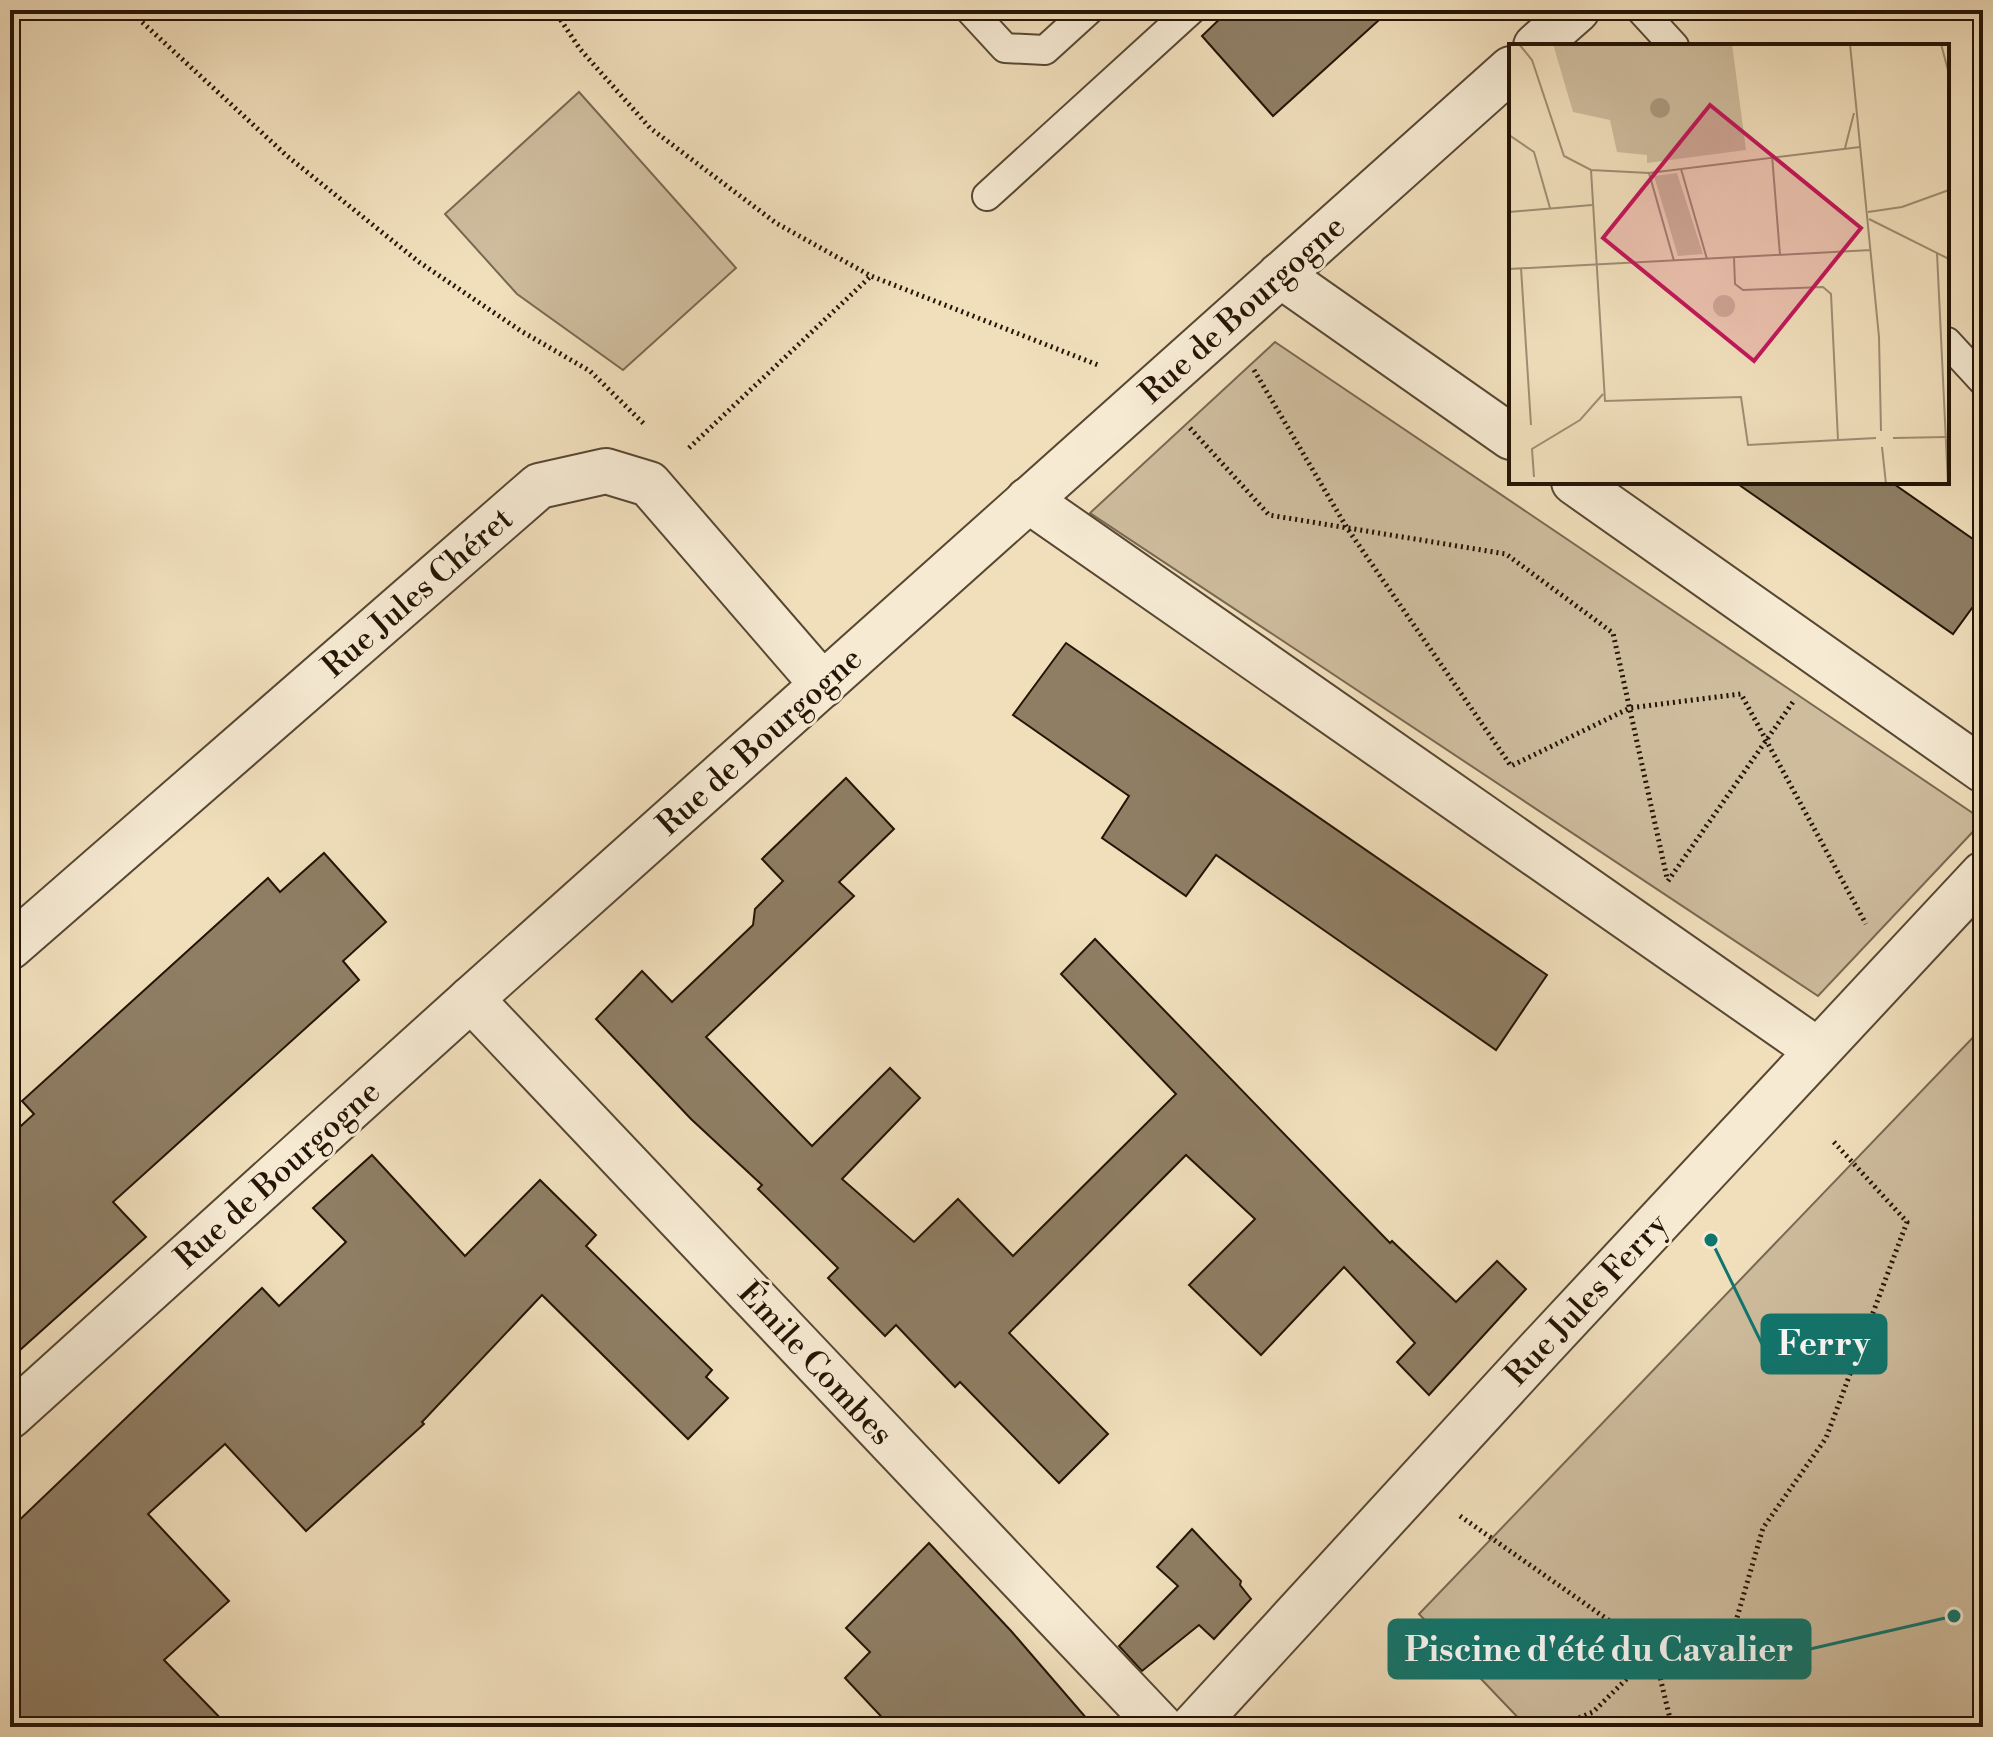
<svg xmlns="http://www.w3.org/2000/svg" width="1993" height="1737" viewBox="0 0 1993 1737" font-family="'Libre Bodoni',serif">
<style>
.green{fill:#cebc9d;stroke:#796851;stroke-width:2}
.building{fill:#8f7e64;stroke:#241405;stroke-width:2}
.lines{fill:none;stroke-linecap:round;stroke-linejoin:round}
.service-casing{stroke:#574733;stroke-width:32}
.minor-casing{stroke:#574733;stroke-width:48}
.tertiary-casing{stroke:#574733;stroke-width:48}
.path{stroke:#241405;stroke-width:5;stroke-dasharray:2 4;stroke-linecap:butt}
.service{stroke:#f6ead3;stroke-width:28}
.minor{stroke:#f6ead3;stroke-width:44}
.tertiary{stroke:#f6ead3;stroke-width:44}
.labels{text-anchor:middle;stroke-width:6;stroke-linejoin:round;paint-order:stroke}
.street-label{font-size:32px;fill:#241405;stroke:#f6ead3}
.inset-road{fill:none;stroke:#9f8e73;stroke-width:2}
.view{fill:#c2185b;fill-opacity:0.15;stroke:#c2185b;stroke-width:4}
.inset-edge{fill:none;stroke:#241405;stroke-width:4}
.leader{fill:none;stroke:#0f766e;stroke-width:3}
.callout-dot{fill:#0f766e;stroke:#f6ead3;stroke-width:3}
.callout{fill:#0f766e;stroke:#0f766e;stroke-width:3}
.callout-label{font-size:34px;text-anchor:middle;font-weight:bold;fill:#fff}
</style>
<rect width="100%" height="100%" fill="#f1dfbc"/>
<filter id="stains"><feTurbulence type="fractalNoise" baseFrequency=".0025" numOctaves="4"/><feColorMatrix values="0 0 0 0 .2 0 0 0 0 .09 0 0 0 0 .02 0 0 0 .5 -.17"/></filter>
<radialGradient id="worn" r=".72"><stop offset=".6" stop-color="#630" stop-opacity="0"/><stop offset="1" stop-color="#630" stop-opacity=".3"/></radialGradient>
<!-- green -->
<g class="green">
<polygon points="579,92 736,268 623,370 517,294 445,214"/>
<polygon points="1275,342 1983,820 1983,821 1818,996 1090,513"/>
<polygon points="1983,1027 1983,1727 1527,1727 1419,1614"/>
</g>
<!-- building -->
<g class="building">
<polygon points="1229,10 1390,10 1273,116 1202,36"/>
<polygon points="1735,482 1891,482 1983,546 1983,593 1953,634"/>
<polygon points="1066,643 1547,975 1496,1050 1216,855 1186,896 1102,838 1129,796 1013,715"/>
<polygon points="846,778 894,829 839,882 854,896 706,1037 812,1146 890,1068 920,1098 842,1179 914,1242 958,1199 1013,1256 1176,1094 1061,974 1095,939 1390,1243 1392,1241 1456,1302 1497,1261 1526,1289 1429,1395 1397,1362 1415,1343 1344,1267 1261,1355 1189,1285 1255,1219 1186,1155 1009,1333 1108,1434 1059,1483 960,1382 955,1387 896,1325 885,1336 828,1278 838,1268 758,1189 762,1185 691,1119 596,1019 642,971 672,1002 753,925 755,909 783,881 762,859"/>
<polygon points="324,853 386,922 343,961 359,980 113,1202 146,1237 10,1359 10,1136 34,1114 22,1101 268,878 280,892"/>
<polygon points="372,1155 465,1256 540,1180 596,1235 586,1246 712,1370 706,1377 728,1398 688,1439 542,1295 422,1422 424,1424 306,1531 225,1444 148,1514 229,1601 164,1660 229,1727 25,1727 10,1711 10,1529 262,1288 279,1306 346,1242 313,1208"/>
<polygon points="1192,1529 1241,1581 1240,1585 1251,1599 1214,1639 1199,1625 1142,1671 1119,1646 1178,1586 1157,1567"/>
<polygon points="929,1543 1012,1632 1094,1727 891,1727 845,1678 870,1652 846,1628"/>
</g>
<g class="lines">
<!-- service casing -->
<g class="service-casing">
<g id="service">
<polyline points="970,10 1005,48 1045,50 1089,10"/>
<polyline points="1641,10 1674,46"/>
<polyline points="987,196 1191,10"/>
<polyline points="1947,342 1983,381"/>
</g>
</g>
<!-- minor casing -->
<g class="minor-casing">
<g id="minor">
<polyline points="1536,46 1577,10"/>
<polyline points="1280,275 1511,437"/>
<polyline points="1574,482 1983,770"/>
<polyline points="1028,500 1817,1050"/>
<polyline points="10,947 539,486 606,471 649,484 823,685"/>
<polyline points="471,999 1161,1727"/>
<polyline points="10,1416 471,999 1511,69"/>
</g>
</g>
<!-- tertiary casing -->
<g class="tertiary-casing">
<polyline id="tertiary" points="1193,1727 1539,1350 1983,874"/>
</g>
<!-- path -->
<g class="path">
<polyline points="129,10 287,156 419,262 521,331 590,371 644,424"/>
<polyline points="554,10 580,49 650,128 776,223 871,276 1098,365"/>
<polyline points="1254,370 1347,528 1511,766 1630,708 1741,694 1866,924"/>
<polyline points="1190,428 1269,515 1506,554 1613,633 1667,878"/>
<polyline points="689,448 871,276"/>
<polyline points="1668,881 1793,702"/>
<polyline points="1460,1516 1654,1652 1672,1727"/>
<polyline points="1557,1727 1593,1712 1654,1652 1736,1621 1763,1528 1826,1438 1907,1222 1832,1140"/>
</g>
<!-- service -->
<use href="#service" class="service"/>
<!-- minor -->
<use href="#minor" class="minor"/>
<!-- tertiary -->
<use href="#tertiary" class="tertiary"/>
</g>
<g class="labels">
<!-- street labels -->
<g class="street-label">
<text transform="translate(1242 309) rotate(-42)" y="11">Rue de Bourgogne</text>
<text transform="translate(417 592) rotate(-41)" y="11">Rue Jules Chéret</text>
<text transform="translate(759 741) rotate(-42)" y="11">Rue de Bourgogne</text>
<text transform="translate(277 1174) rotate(-42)" y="11">Rue de Bourgogne</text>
<text transform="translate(1586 1299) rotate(-47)" y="11">Rue Jules Ferry</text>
<text transform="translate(816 1363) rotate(47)" y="11">Émile Combes</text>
</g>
</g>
<!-- overview -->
<g transform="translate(1509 44)">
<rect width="440" height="440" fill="#f1dfbc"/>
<path d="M44,0H223L237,106L138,119V111L108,108L101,76L64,68ZM168,129L194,210L169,212L145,132ZM204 262a11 11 0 1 1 22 0a11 11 0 1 1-22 0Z" fill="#cebc9d"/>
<path d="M141 64a10 10 0 1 1 20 0a10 10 0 1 1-20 0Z" fill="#ab9a7e"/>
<path class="inset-road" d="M10,0L23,16L55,112L82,126L140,129L351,103M341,0L370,293L372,387M432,0L440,30M0,91L25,108L41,164M336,104L345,69M263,111L271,211M172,125L198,215M82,126L96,357L232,353L239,401L367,394M140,129L165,217M0,168L83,161M359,168L393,163L440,146M360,175L440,215M428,209L439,440M225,214L226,240L234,246L314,243L322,250L329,396M12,224L22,381M0,225L362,206M384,394L438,393M373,403L377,440M25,433L23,405L71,376L94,350"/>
<path class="view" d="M201,61L352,184L245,317L94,194Z"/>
<rect width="440" height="440" class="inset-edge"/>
</g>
<!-- callouts -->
<path class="leader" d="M1711 1240L1762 1344M1954 1616L1810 1649"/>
<g class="callout-dot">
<circle cx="1711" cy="1240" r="8"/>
<circle cx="1954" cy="1616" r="8"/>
</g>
<g class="callout">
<rect x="1762" y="1315" width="124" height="58" rx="8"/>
<rect x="1389" y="1620" width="421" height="58" rx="8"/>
</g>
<g class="callout-label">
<text x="1824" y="1355">Ferry</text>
<text x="1599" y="1661">Piscine d'été du Cavalier</text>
</g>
<!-- margin -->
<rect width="1993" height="1737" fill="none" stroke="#f1dfbc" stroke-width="40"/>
<rect x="12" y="12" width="1969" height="1713" fill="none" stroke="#241405" stroke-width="4"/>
<rect x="20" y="20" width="1953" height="1697" fill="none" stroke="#241405" stroke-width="2"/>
<rect width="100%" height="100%" filter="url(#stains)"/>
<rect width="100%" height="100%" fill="url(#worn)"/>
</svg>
